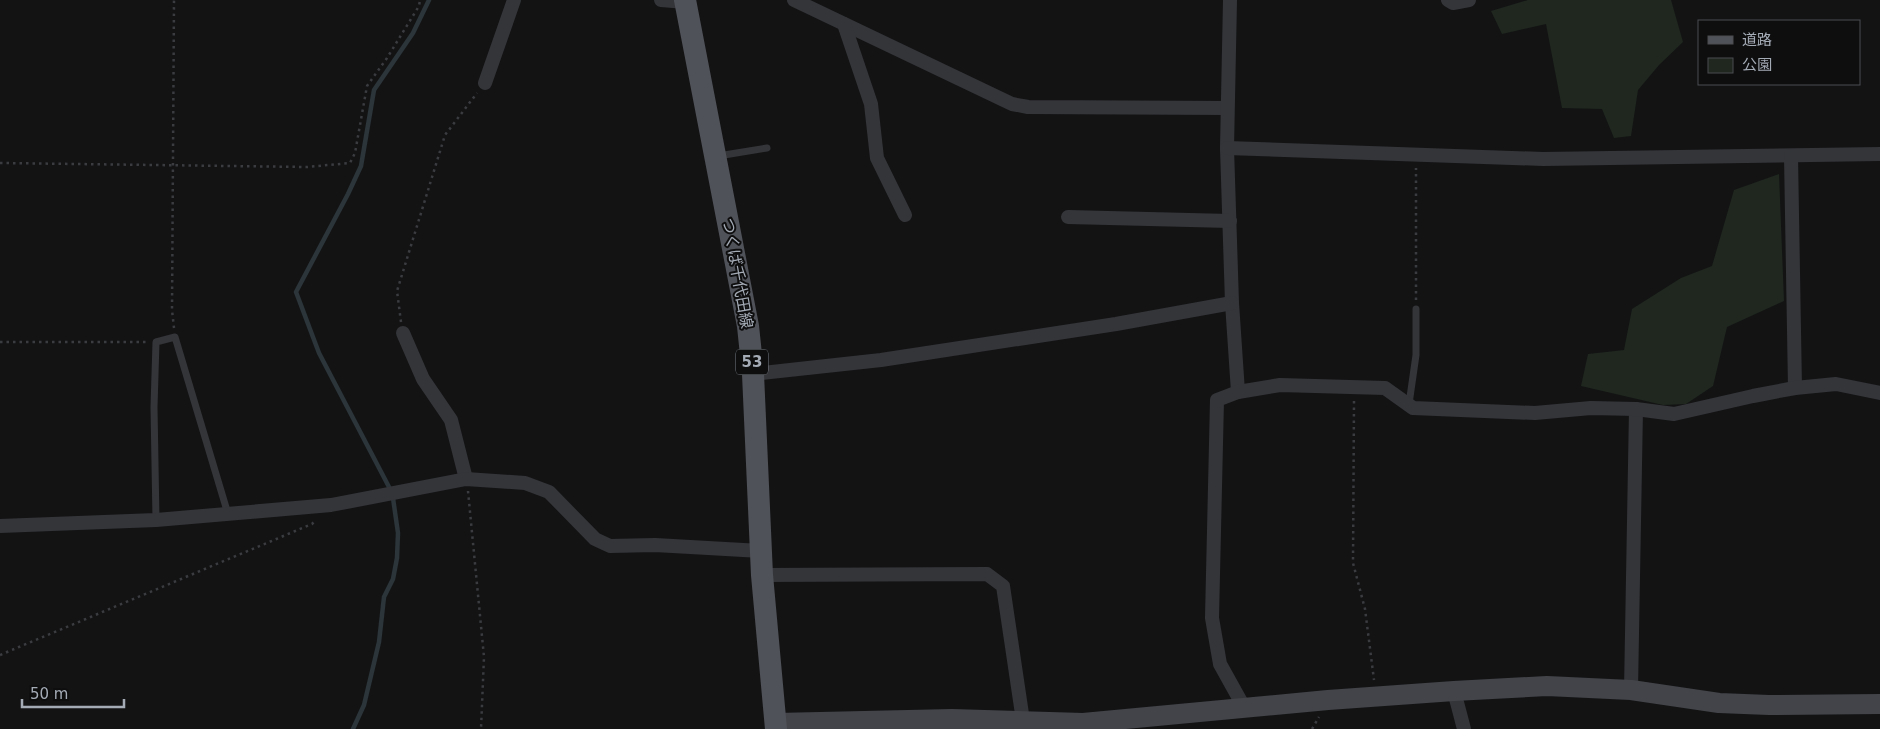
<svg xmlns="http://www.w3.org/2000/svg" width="1880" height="729" viewBox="0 0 1880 729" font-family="'DejaVu Sans','Noto Sans JP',sans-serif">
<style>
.green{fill:#1f271f}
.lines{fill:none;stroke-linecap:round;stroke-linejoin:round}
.stream{stroke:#2b353a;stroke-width:4.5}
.path{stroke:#3a3c40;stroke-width:2.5;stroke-dasharray:2.5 4;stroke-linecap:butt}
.lane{stroke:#343539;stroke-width:7}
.street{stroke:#343539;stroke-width:14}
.secondary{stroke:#424449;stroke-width:20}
.primary{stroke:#505259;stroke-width:22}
.labels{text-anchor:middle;stroke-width:4;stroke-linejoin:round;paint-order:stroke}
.shield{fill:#0e0e0f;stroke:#777c83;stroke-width:1}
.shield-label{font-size:15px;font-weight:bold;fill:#a4abb5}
.street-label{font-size:16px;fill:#a4abb5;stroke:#0e0e0f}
</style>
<rect width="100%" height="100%" fill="#131314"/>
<!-- green -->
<g class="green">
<polygon points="1528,0 1671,0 1683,42 1659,65 1638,90 1631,136 1614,138 1602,109 1562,108 1546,24 1502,34 1491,11"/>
<polygon points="1779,174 1784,301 1727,327 1713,386 1686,404 1663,405 1581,386 1588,354 1624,350 1632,309 1681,278 1712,266 1734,190"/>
</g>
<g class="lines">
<!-- stream -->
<polyline class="stream" points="353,729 364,705 379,642 384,597 393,579 397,558 398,533 393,498 389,487 319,353 296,292 348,194 361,166 374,90 413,33 429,0"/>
<!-- path -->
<g class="path">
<polyline points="0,163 307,167 350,163 355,153 367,86 387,58 419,6 420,0"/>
<polyline points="1416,300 1416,168"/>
<polyline points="401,322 397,291 445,135 477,93"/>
<polyline points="174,328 172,310 174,0"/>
<polyline points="0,342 146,342"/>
<polyline points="1354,401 1353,563 1365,609 1374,680"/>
<polyline points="468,491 484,657 481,729"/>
<polyline points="0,655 312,524 316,520"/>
<polyline points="1312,729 1319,717"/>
</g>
<!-- lane -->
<g class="lane">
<polyline points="718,156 767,148"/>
<polyline points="1409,404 1416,355 1416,309"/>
<polyline points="156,520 154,407 156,342 175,337 228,514"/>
</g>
<!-- street -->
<g class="street">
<polyline points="661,0 686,2"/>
<polyline points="794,0 1012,104 1028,107 1227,108"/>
<polyline points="1230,0 1227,148 1232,303 1238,392"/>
<polyline points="1448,0 1453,3 1469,0"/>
<polyline points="844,24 871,104 877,158 905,215"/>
<polyline points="485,83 514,0"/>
<polyline points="1227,148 1543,159 1880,154"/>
<polyline points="1791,156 1795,388"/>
<polyline points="1068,217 1230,221"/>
<polyline points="403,333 423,379 451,420 466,479"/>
<polyline points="753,374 881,360 1116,324 1232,303"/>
<polyline points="0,526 156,520 331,505 466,479 525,483 549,492 595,539 610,546 655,545 761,551"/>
<polyline points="762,575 987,574 1003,586 1022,714 1020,720 1020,729"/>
<polyline points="1631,690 1636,409"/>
<polyline points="1454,691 1464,729"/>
<polyline points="1245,709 1220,664 1212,618 1217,400 1238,392 1280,385 1385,388 1413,408 1535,413 1591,408 1636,409 1674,414 1753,396 1795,388 1836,384 1880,393"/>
</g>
<!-- secondary -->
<polyline class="secondary" points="776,723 952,719 1083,723 1328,700 1454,691 1547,686 1631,690 1719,703 1769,705 1880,704"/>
<!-- primary -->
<polyline class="primary" points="685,0 748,326 753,374 762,575 776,729"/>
</g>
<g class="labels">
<!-- shield labels -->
<rect class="shield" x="736" y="349.5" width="32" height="25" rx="4"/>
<g class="shield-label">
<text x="752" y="367">53</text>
</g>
<!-- street labels -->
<g class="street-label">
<text transform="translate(738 273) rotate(80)" y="6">つくば千代田線</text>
</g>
</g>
<!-- legend -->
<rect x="1698" y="20" width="162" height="65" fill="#0e0e0f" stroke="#4a4d51"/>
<rect x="1708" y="36" width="25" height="8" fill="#505259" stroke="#4a4d51"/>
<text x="1742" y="45" font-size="15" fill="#a4abb5">道路</text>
<rect x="1708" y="58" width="25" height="15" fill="#1f271f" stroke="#4a4d51"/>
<text x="1742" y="70" font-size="15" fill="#a4abb5">公園</text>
<!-- scale -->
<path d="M22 699v8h102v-8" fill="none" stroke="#a4abb5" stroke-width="2.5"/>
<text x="30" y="699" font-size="15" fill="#a4abb5" stroke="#0e0e0f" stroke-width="4" paint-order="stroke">50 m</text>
</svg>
